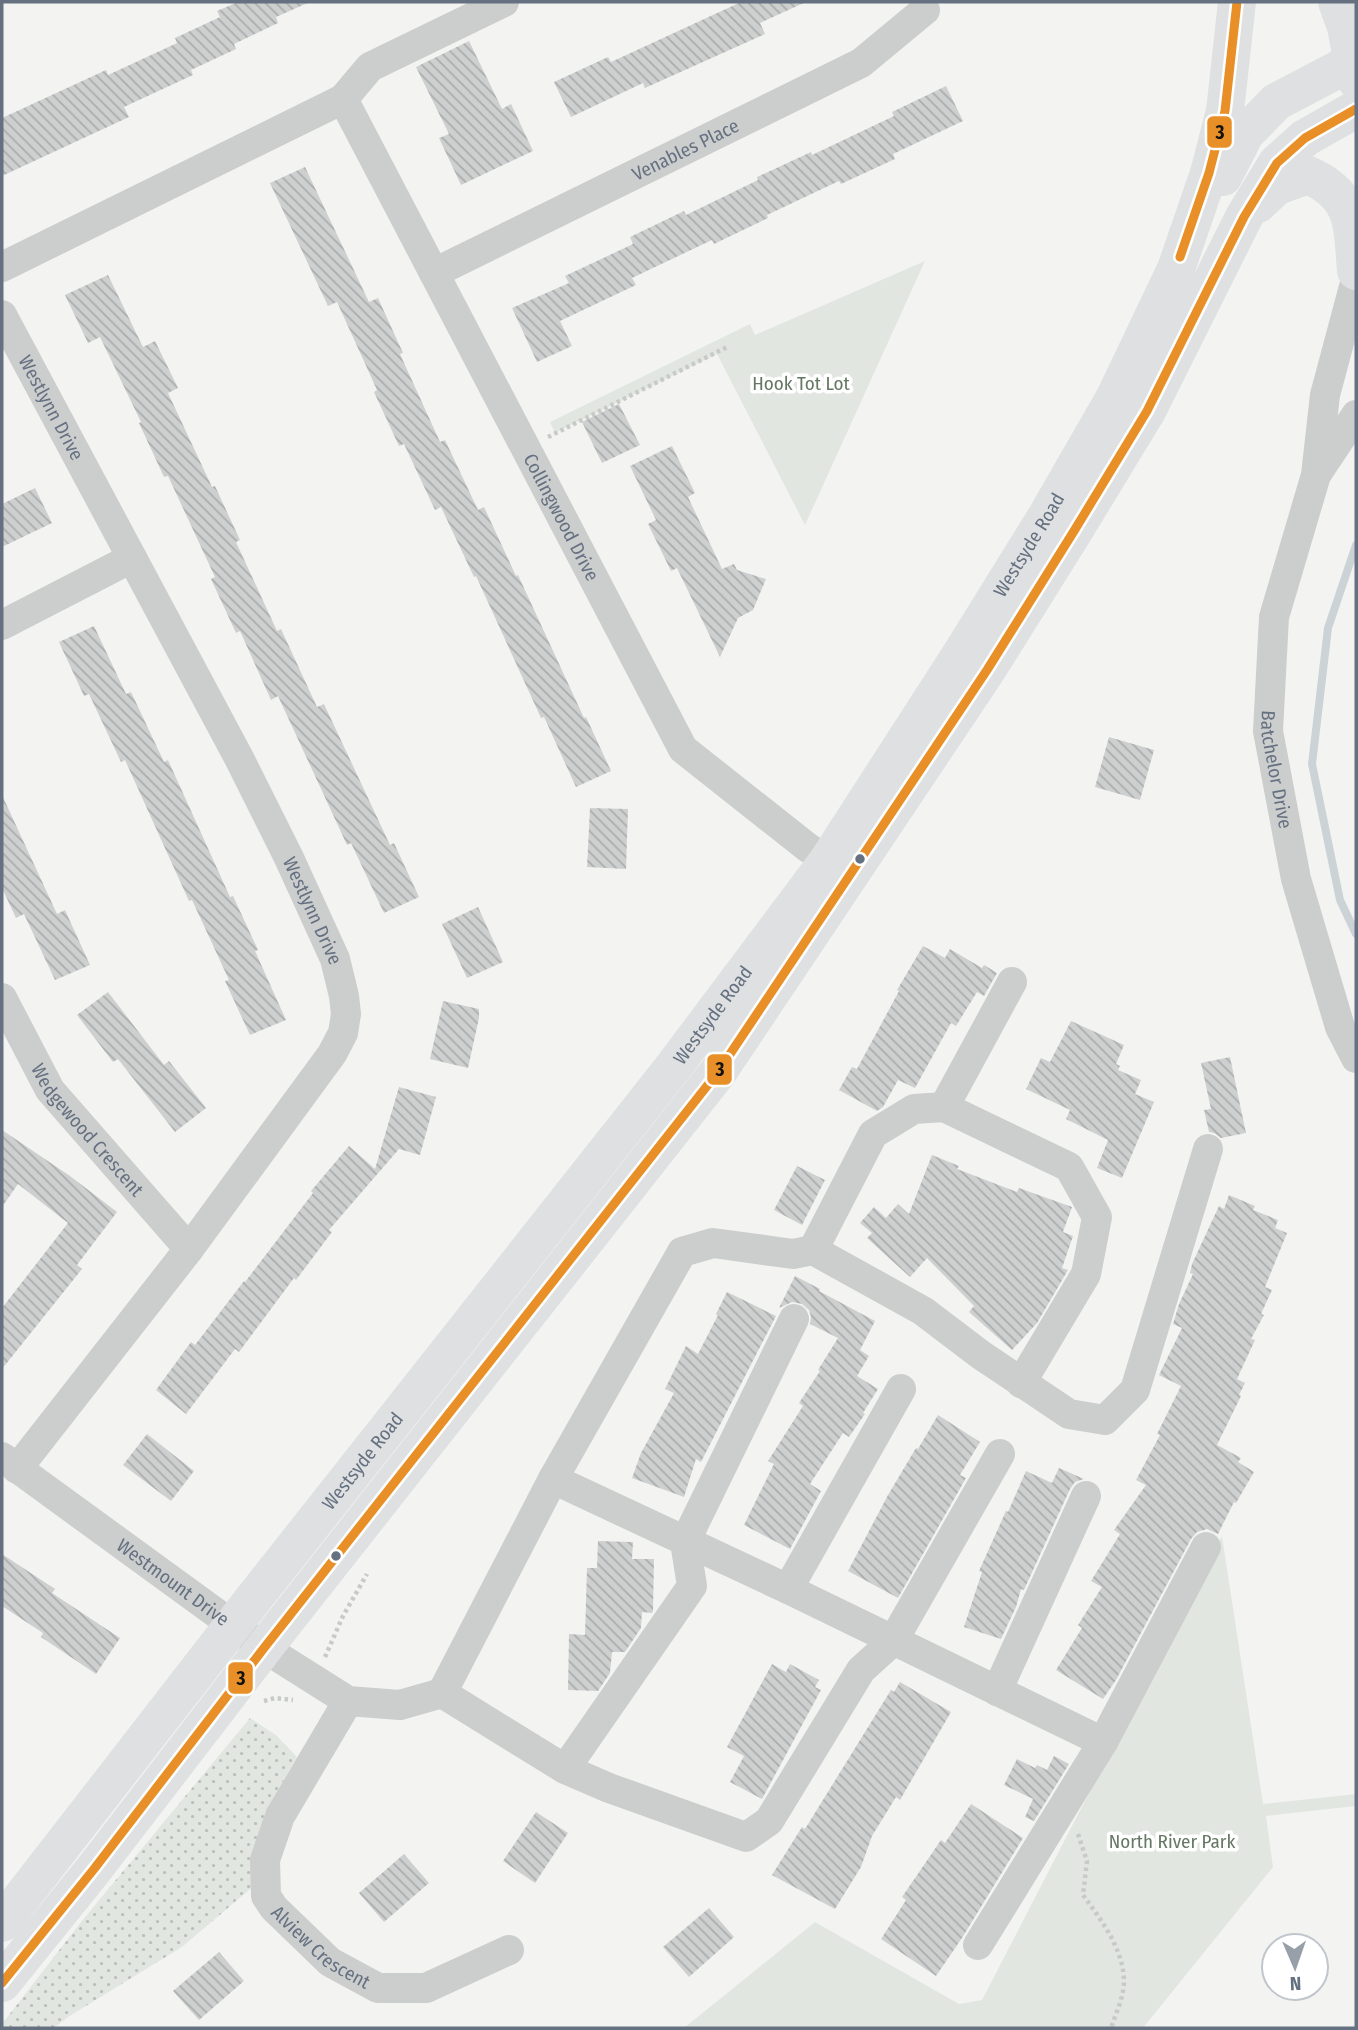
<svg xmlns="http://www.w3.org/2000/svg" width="1358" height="2030" viewBox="0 0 1358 2030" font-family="'Fira Sans Condensed',sans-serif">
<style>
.grass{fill:url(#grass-dots)}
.green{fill:#e2e6e0}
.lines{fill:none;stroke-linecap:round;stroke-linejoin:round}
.stream{stroke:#ccd3d7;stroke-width:8}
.building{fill:url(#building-back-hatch)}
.path{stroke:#c8caca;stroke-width:4.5;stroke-dasharray:3.5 3.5;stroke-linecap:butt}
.minor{stroke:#cccdcd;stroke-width:30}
.major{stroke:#dfe0e1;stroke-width:38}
.bus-1-casing{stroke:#fff;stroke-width:14}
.bus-1{stroke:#e89027;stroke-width:9}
.bus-dot{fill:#657181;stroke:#fff;stroke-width:2.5}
.labels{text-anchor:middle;stroke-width:7;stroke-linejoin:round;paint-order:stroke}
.street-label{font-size:19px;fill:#657181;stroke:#fff}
.park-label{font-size:19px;fill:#657863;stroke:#fff}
.line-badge{stroke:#fff;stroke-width:2.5}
.pale-badge-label{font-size:19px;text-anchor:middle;font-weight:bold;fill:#111}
</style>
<defs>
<pattern id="grass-dots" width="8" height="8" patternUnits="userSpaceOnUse" patternTransform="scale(1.75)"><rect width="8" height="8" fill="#e2e6e0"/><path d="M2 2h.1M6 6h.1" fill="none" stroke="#bbbfbb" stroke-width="1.8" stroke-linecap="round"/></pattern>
<pattern id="building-back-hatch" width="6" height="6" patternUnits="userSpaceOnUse" patternTransform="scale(1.75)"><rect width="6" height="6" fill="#cecfcf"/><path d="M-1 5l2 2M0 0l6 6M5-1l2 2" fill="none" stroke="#abacad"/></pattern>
</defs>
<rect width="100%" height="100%" fill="#f3f4f2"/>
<!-- grass -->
<polygon class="grass" points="250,1718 276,1735 297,1757 265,1812 255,1869 255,1885 182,1947 68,2017 54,2028 2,2028 2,2024 81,1922"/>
<!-- green -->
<g class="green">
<polygon points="925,261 805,525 717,354 555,433 550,422 750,324 755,335"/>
<polygon points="1222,1536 1263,1804 1356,1794 1356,1806 1266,1816 1273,1867 1143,2028 684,2028 815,1922 959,2004 982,2000"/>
</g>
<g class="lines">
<!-- stream -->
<polyline class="stream" points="1356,545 1328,628 1312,764 1340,900 1356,934"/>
</g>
<!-- building -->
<g class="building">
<polygon points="238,2 310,2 276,17 278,23 234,44 236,49 191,70 193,75 124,107 129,117 2,176 2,118 106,70 108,75 177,43 175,38 220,17 217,11"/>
<polygon points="741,2 806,2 760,23 765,34 645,88 643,83 571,117 554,82 608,57 611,62"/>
<polygon points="469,41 502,109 511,104 533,151 461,185 439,138 449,134 416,67"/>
<polygon points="946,86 963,121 893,154 895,159 841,184 839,181 767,215 768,218 714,244 712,240 632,278 636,285 560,321 572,346 537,362 512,308 569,283 565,276 633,244 630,237 684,211 686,215 758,180 757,177 811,152 812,155 894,116 892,112"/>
<polygon points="305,167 369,302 378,298 403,353 400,354 440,442 445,440 478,510 484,507 516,576 518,575 584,718 586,717 611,771 576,787 544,717 541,718 476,576 474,577 441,507 435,510 404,444 399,446 374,392 377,390 337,302 328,306 270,183"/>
<polygon points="108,275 143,347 155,341 178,388 168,393 212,487 215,486 240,540 236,542 277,631 281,629 317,707 324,704 390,845 394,843 419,897 384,913 351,843 347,845 278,696 271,700 240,631 236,633 211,579 215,577 168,476 164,477 139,423 141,422 100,337 88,343 65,295"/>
<polygon points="619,404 640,445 602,463 582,422"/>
<polygon points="672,446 695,493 688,497 722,569 734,564 737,570 766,579 753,610 738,618 720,657 677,568 671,571 648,524 656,520 630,466"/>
<polygon points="35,488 52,523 2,547 2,504"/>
<polygon points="94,626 126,694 131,692 164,762 168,760 230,897 233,896 258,950 255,951 286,1020 250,1035 225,981 229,980 192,900 189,901 125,760 121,762 89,694 84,696 59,642"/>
<polygon points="1109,737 1154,750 1140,800 1095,787"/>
<polygon points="2,795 57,914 65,910 90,965 55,980 24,914 16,918 2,888"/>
<polygon points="590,808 628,809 626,869 587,867"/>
<polygon points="478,907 503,962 467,978 442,924"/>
<polygon points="923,946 945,958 950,949 982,968 984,965 997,973 984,996 977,992 956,1026 951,1023 915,1088 898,1080 883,1107 877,1111 839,1090 852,1067 857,1069 899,991 897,990"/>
<polygon points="108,992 164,1065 169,1061 206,1108 175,1132 118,1059 113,1062 77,1015"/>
<polygon points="443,1001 479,1009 479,1018 468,1068 430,1059"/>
<polygon points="1071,1021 1124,1045 1116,1064 1120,1066 1118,1070 1141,1080 1135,1094 1154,1102 1122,1178 1097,1168 1108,1140 1066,1119 1070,1110 1026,1089 1041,1058 1050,1062"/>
<polygon points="1230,1057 1246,1133 1221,1138 1214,1133 1209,1132 1204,1110 1211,1109 1201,1063"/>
<polygon points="399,1087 436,1097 420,1155 399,1149 329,1230 332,1232 296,1280 294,1278 239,1352 235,1349 186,1414 156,1390 191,1342 195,1345 244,1281 245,1282 313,1193 311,1191 349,1146 375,1169"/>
<polygon points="2,1130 70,1176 117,1212 77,1265 82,1269 2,1369 2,1308 68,1223 18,1184 2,1207"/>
<polygon points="932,1155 959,1166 957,1169 1017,1192 1019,1188 1072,1207 1063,1232 1073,1236 1062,1268 1068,1270 1037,1323 1012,1350 969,1312 974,1306 927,1258 910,1277 867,1238 872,1233 860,1223 874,1207 886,1218 898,1204 909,1214"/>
<polygon points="797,1166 825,1180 802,1225 774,1210"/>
<polygon points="1229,1195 1255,1206 1253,1210 1278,1220 1275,1228 1287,1233 1265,1287 1272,1290 1261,1314 1264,1315 1251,1339 1255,1340 1237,1379 1245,1383 1239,1395 1241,1396 1217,1445 1241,1458 1238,1462 1254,1472 1236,1503 1234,1502 1218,1534 1207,1529 1197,1532 1191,1539 1116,1680 1103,1699 1056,1670 1082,1628 1078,1625 1102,1587 1091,1581 1120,1534 1114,1530 1146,1485 1136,1480 1160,1435 1157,1434 1181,1386 1159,1375 1182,1328 1173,1324 1179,1304 1193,1274 1190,1273 1192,1264 1219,1206 1224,1209"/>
<polygon points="795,1276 820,1289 819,1291 875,1321 860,1350 869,1356 857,1376 878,1389 863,1413 865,1414 849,1437 843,1433 810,1484 821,1491 790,1549 744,1525 774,1464 768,1461 803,1406 799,1403 820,1371 818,1370 838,1338 810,1324 811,1317 809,1310 802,1304 792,1302 779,1308"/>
<polygon points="727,1292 776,1316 701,1462 696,1459 684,1497 632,1478 641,1453 674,1393 665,1389 686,1346 698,1354 718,1315 716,1314"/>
<polygon points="938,1415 980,1442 960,1475 966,1478 898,1598 848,1571 888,1495 916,1448 918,1449"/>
<polygon points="147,1434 194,1471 171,1501 123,1465"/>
<polygon points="1059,1468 1084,1479 1075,1482 1070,1489 1024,1590 1021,1589 1016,1607 1001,1639 964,1627 982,1572 979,1571 1006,1511 1008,1512 1026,1471 1052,1483"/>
<polygon points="598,1541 633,1542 632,1559 654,1559 653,1611 652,1613 642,1612 641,1628 625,1652 612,1652 610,1673 598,1691 568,1690 569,1634 585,1635 587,1568 597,1568"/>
<polygon points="2,1554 55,1589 52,1593 120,1638 96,1674 41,1637 43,1633 2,1606"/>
<polygon points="772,1664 786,1672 790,1664 819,1680 815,1687 821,1690 762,1799 730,1782 744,1756 727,1747"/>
<polygon points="900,1682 951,1712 900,1800 896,1797 872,1836 861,1867 835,1909 772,1875 802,1827 805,1829 891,1690 894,1692"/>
<polygon points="1054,1756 1069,1764 1034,1821 1025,1817 1033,1799 1004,1785 1017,1759 1035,1768 1037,1765 1047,1770"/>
<polygon points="971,1804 1023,1838 962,1938 936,1976 881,1939 906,1900 902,1897 941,1840 945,1843"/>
<polygon points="536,1812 568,1833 535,1883 503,1861"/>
<polygon points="404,1854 429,1883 384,1922 359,1893"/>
<polygon points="709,1908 734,1937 689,1977 663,1947"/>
<polygon points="219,1952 244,1981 199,2020 173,1991"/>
</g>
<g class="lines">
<!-- path -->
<g class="path">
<polyline points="548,437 729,346"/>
<polyline points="325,1657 343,1616 367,1574"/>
<polyline points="264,1701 275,1698 293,1700"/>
<path d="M1078,1834L1087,1861L1083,1895C1102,1921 1129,1956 1123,1991C1121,2003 1115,2016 1111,2028"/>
</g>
<!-- minor -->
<g class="minor">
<polyline points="343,99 370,67 504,2"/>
<path id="s1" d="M2,267L343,99L683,749L807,847L846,873"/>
<path id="s2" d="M434,273L861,63L925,10"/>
<path id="s3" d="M1356,279L1325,395L1316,475L1274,617L1268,731L1296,879L1340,1027L1356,1058"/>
<path id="s4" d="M2,315L239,758L289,858L335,959L344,996L346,1014L343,1033L332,1054L189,1249L17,1469"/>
<polyline points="1318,472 1356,415"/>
<polyline points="2,625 132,558"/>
<path id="s5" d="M2,998L50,1090L189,1249"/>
<polyline points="944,1107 1012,982"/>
<polyline points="813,1250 873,1134 914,1109 944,1107 1069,1167 1097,1217 1086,1274 1021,1383"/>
<path id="s6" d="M2,1457L264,1648L348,1701L400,1705L442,1693L565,1769L609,1788L746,1837L769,1821L861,1670L893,1641L1000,1454"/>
<polyline points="553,1479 788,1589 1103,1742"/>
<polyline points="788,1589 901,1389"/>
<polyline points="997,1691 1086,1496"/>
<polyline points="442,1693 553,1479 682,1252 713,1243 793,1254 813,1250 923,1311 981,1355 1069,1414 1105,1420 1135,1390 1208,1149"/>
<path id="s7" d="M348,1701L280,1816L265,1860L266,1896L274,1908L330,1962L378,1988H426L509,1950"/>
<polyline points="565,1769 692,1586 685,1542 794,1319"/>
<polyline points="978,1945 1103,1742 1206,1547"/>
</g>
<!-- major -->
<g class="major">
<polyline points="1337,2 1346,27 1356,80"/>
<polyline points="1223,177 1245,134 1276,102 1354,61 1356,61"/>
<path d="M1258,204L1277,186L1308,175C1356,196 1352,226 1356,271"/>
<path id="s8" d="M2,1923L254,1598L674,1066L827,862L961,654L1046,517L1115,397L1176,269L1209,173L1225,111L1237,2"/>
<polyline points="2,1983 94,1869 264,1648 718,1072 987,670 1074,531 1147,411 1244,217 1277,163 1305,138 1356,109"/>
</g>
<!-- bus-1 casing -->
<g class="bus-1-casing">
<g id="bus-1">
<polyline points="1180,257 1209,173 1225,111 1237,2"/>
<polyline points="2,1983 94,1869 264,1648 718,1072 987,670 1074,531 1147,411 1244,217 1277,163 1305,138 1356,109"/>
</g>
</g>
<!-- bus-1 -->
<use href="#bus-1" class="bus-1"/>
</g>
<!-- markers -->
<g class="bus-dot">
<circle cx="860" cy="859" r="6"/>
<circle cx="336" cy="1556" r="6"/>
</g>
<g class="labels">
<!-- street labels -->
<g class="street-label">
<text dy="7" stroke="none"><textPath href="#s2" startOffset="280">Venables Place</textPath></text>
<text dy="7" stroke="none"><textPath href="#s4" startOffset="105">Westlynn Drive</textPath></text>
<text dy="7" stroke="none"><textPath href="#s1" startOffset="852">Collingwood Drive</textPath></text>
<text dy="7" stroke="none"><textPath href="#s8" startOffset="1720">Westsyde Road</textPath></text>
<text dy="7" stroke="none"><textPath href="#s3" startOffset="502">Batchelor Drive</textPath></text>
<text dy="7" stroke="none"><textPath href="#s4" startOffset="672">Westlynn Drive</textPath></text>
<text dy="7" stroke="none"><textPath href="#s8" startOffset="1153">Westsyde Road</textPath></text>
<text dy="7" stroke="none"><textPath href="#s5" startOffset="158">Wedgewood Crescent</textPath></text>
<text dy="7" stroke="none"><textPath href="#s8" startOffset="586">Westsyde Road</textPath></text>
<text dy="7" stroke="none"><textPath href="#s6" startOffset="212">Westmount Drive</textPath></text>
<text dy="7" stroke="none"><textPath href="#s7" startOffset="292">Alview Crescent</textPath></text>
</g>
<!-- park labels -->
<g class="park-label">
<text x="801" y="390">Hook Tot Lot</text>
<text x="1172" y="1848">North River Park</text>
</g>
</g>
<g class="line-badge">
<rect x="1206" y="115" width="27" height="34" rx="7" fill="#e89027"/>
<rect x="706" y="1053" width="27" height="33" rx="7" fill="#e89027"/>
<rect x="227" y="1661" width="27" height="34" rx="7" fill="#e89027"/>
</g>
<g class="pale-badge-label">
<text x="1220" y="139">3</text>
<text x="720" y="1076">3</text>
<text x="241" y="1685">3</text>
</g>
<!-- border -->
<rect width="1358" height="2030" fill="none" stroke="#657181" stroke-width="7"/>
<!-- north arrow -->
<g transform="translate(1295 1967) rotate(178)"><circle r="33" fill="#ffffff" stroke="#c1c6cd" stroke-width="2"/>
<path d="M0-5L12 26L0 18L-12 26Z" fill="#979fa9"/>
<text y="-10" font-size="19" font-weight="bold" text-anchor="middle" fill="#657181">N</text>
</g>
</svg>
